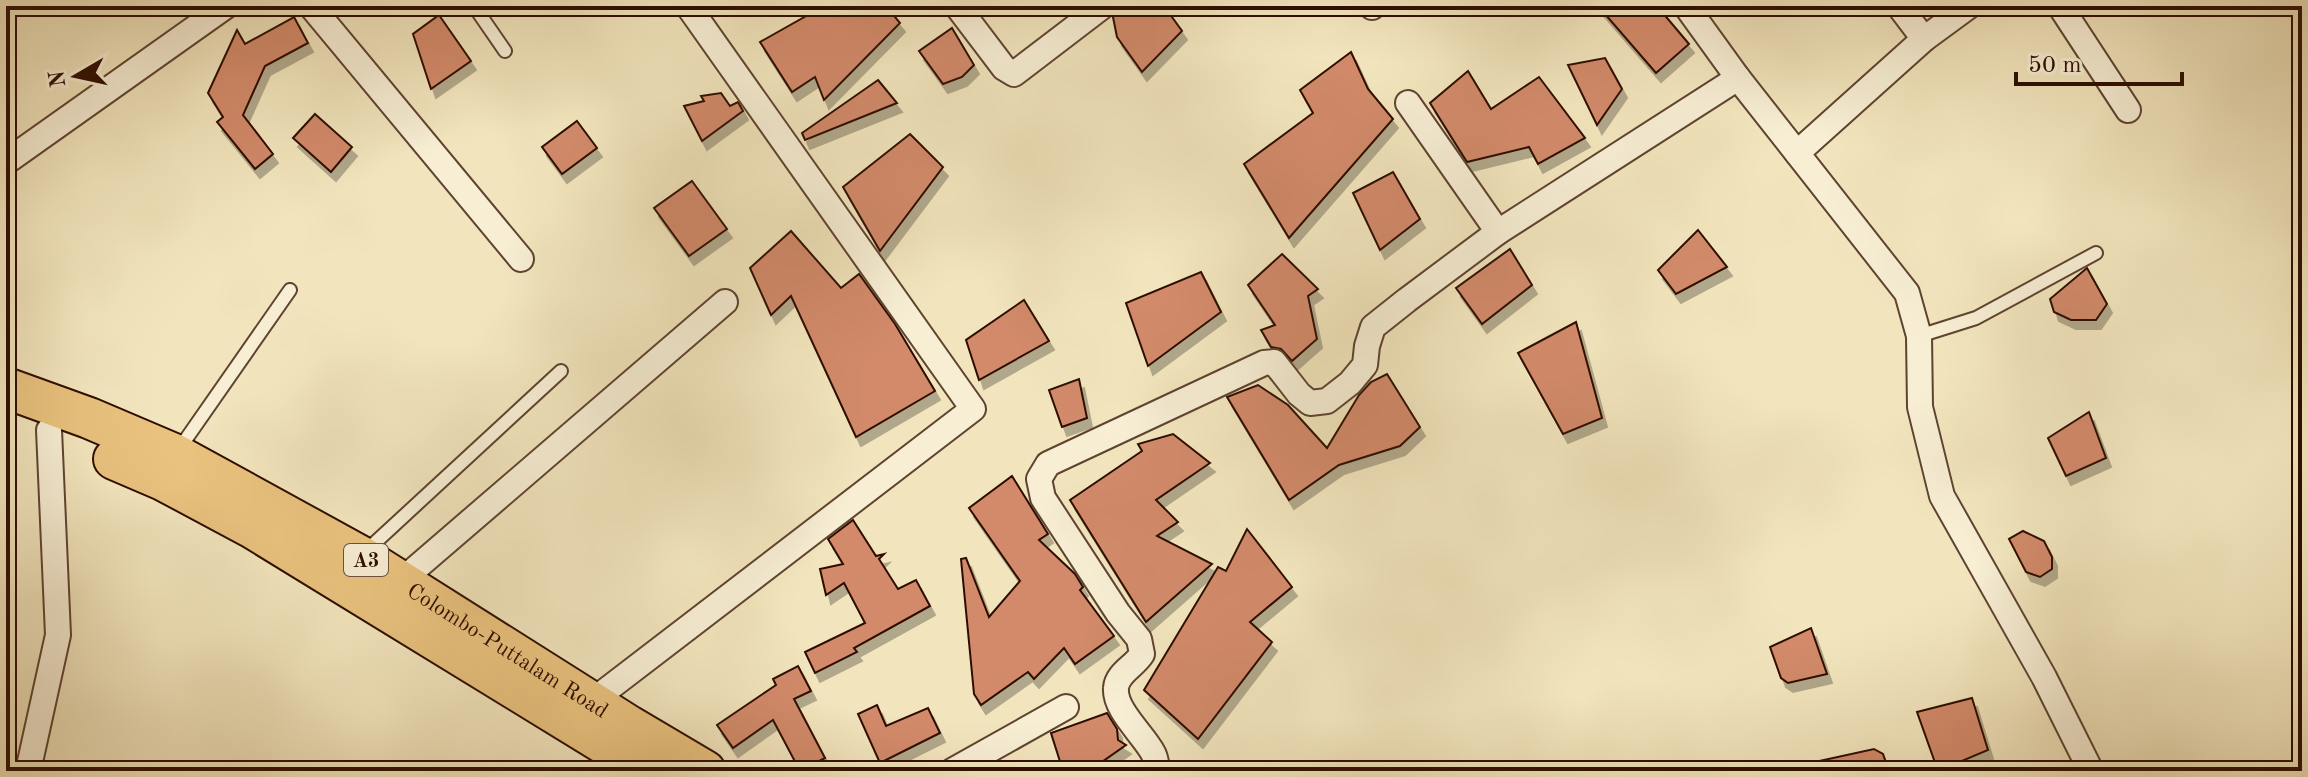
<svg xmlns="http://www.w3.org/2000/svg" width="2308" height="777" viewBox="0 0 2308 777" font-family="'Old Standard TT',serif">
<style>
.building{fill:#d28a6b;stroke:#2d0d01;stroke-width:2;filter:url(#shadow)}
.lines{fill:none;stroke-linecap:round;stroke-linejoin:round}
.service-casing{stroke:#5e4330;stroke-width:16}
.minor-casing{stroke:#5e4330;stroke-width:28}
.trunk-casing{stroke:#2d0d01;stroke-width:44}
.service{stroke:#f7eed4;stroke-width:12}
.minor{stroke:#f7eed4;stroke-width:24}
.trunk{stroke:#e9c27e;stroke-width:40}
.labels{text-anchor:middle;stroke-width:6;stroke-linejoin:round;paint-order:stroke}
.shield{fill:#f7eed4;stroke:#6a5040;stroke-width:2}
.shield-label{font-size:20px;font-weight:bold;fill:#2d0d01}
.street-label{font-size:22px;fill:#2d0d01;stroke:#f7eed4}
</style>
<defs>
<filter id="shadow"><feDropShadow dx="5" dy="9" stdDeviation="0" flood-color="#0004"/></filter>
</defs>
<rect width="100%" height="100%" fill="#f2e5bd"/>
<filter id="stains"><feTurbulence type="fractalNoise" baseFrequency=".0025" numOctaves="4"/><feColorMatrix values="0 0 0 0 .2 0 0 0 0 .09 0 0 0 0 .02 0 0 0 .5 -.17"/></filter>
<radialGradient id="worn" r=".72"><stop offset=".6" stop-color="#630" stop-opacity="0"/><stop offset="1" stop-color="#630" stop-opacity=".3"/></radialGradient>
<!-- building -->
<g class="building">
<polygon points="824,6 886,6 900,23 824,100 815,77 792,92 760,42"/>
<polygon points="1118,6 1164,6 1182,31 1142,72 1117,37 1113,17"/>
<polygon points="1598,6 1657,6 1689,44 1656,73"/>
<polygon points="439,15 471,61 431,89 413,34"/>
<polygon points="294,17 308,43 265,66 243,115 273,154 255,169 217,122 223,117 208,93 237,30 245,44"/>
<polygon points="952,28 974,65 962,77 943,84 919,51"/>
<polygon points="1351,52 1368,89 1393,119 1289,238 1244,164 1313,113 1300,90"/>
<polygon points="1605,58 1622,89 1597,125 1568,65"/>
<polygon points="1468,71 1491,109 1539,77 1585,138 1538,164 1529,147 1467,162 1430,103"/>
<polygon points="878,80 897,103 805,140 802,133"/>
<polygon points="721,93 730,106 738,102 743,111 702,141 684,106 704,101 701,96"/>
<polygon points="315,114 352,147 331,172 293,138"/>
<polygon points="577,121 597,148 562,174 542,147"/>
<polygon points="910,134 943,167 880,251 843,187"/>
<polygon points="1393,172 1420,219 1380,250 1353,193"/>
<polygon points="692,181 727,229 689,256 654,208"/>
<polygon points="1698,230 1727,267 1676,294 1658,270"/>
<polygon points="791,231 841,288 859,274 895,324 935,391 856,437 791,296 771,315 750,268"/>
<polygon points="1510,249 1532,285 1482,324 1456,288"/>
<polygon points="1282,254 1318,289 1308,296 1317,339 1292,361 1281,349 1271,347 1261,330 1275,325 1248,285"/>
<polygon points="2087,268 2107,304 2096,320 2071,320 2054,312 2050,299"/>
<polygon points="1201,272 1221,312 1148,366 1126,303"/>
<polygon points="1024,300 1049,341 979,380 966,340"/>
<polygon points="1576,322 1602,418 1563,434 1518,353"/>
<polygon points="1387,374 1420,427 1400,446 1339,465 1289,500 1227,397 1258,385 1288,405 1327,448 1359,395 1371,382"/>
<polygon points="1079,379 1087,418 1062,427 1049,390"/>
<polygon points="2089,412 2106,458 2066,476 2048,438"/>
<polygon points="1173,434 1210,463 1156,500 1178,522 1157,536 1212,564 1146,622 1070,500 1142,451 1138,444"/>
<polygon points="1012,476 1048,534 1039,540 1075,574 1083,587 1080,590 1114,636 1075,664 1064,648 1034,679 1028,672 981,705 974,694 961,559 966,558 989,617 1020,581 969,508"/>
<polygon points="853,520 876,556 884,554 879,559 898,589 916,580 930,606 854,648 857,652 815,673 805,652 865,623 844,583 826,595 820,569 843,564 828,539"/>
<polygon points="1247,529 1292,587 1250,622 1272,642 1198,739 1144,690 1218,567 1226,571"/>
<polygon points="2023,531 2044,541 2052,557 2052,569 2040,577 2026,572 2009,539"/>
<polygon points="1811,628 1827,674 1788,683 1781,678 1770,647"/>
<polygon points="798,666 811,691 794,699 825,758 800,771 773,720 733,748 717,725 776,685 773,679"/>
<polygon points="1972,698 1988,750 1938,771 1917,712"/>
<polygon points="877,705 886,726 928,708 940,733 880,763 858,714"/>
<polygon points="1107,713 1117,729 1118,740 1126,745 1089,771 1063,771 1051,733"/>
<polygon points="1874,749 1883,754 1889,771 1811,771 1810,763"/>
</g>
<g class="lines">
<!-- service casing -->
<g class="service-casing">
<g id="service">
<polyline points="474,6 505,51"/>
<polyline points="1919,336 1976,318 2096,253"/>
<polyline points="177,452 290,290"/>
<polyline points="366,551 561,371"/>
</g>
</g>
<!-- minor casing -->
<g class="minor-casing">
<g id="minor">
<polyline points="311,6 521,259"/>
<polyline points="957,6 1004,68 1014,74 1103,6"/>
<polyline points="1372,6 1372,7"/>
<polyline points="1686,6 1738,78 1907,293 1919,336 1920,407 1942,496 2044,677 2091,771"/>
<polyline points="1899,6 1924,39"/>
<polyline points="2060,6 2128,110"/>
<polyline points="1408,103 1498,232"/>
<polyline points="1797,153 1924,39 1969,6"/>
<polyline points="6,162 226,6"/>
<polyline points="401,581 725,302"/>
<polyline points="591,702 973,409 688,6"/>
<polyline points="28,771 58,635 49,430"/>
<polyline points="952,771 1066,707"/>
<path d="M1158,771C1156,765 1156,758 1153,753C1144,735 1114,710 1116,688C1117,673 1135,666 1142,654L1139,639L1118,613L1043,498L1039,479L1048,464L1264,363L1274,362L1299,394L1310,403L1327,401L1350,383L1365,365L1367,346L1373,327L1407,300L1498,232L1738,78"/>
</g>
</g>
<!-- trunk casing -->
<g class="trunk-casing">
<g id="trunk">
<path id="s1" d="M6,388L89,418L176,455L360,556L629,726L705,771"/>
<polyline points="114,459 163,480 251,527 649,771"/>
</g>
</g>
<!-- service -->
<use href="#service" class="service"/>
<!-- minor -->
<use href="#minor" class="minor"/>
<!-- trunk -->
<use href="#trunk" class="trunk"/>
</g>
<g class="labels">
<!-- shield labels -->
<rect class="shield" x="344" y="544" width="44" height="32" rx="6"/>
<g class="shield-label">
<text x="366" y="567">A3</text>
</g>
<!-- street labels -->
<g class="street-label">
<text dy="8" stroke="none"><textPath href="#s1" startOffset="568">Colombo-Puttalam Road</textPath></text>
</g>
</g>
<!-- margin -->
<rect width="2308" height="777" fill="none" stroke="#f2e5bd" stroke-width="32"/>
<rect x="8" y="8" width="2292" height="761" fill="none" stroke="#2d0d01" stroke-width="4"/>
<rect x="16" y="16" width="2276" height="745" fill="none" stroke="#2d0d01" stroke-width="2"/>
<!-- north arrow -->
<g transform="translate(76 76) rotate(261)" stroke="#f7eed4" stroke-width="6" paint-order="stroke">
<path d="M0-6L14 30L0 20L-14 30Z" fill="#2d0d01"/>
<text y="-12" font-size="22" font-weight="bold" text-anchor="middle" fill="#2d0d01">N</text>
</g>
<!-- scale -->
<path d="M2016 72v12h166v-12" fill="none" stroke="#2d0d01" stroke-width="4"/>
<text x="2028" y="72" font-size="24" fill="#2d0d01" stroke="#f7eed4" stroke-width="6" paint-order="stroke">50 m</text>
<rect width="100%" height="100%" filter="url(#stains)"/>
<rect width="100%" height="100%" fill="url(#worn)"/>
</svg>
